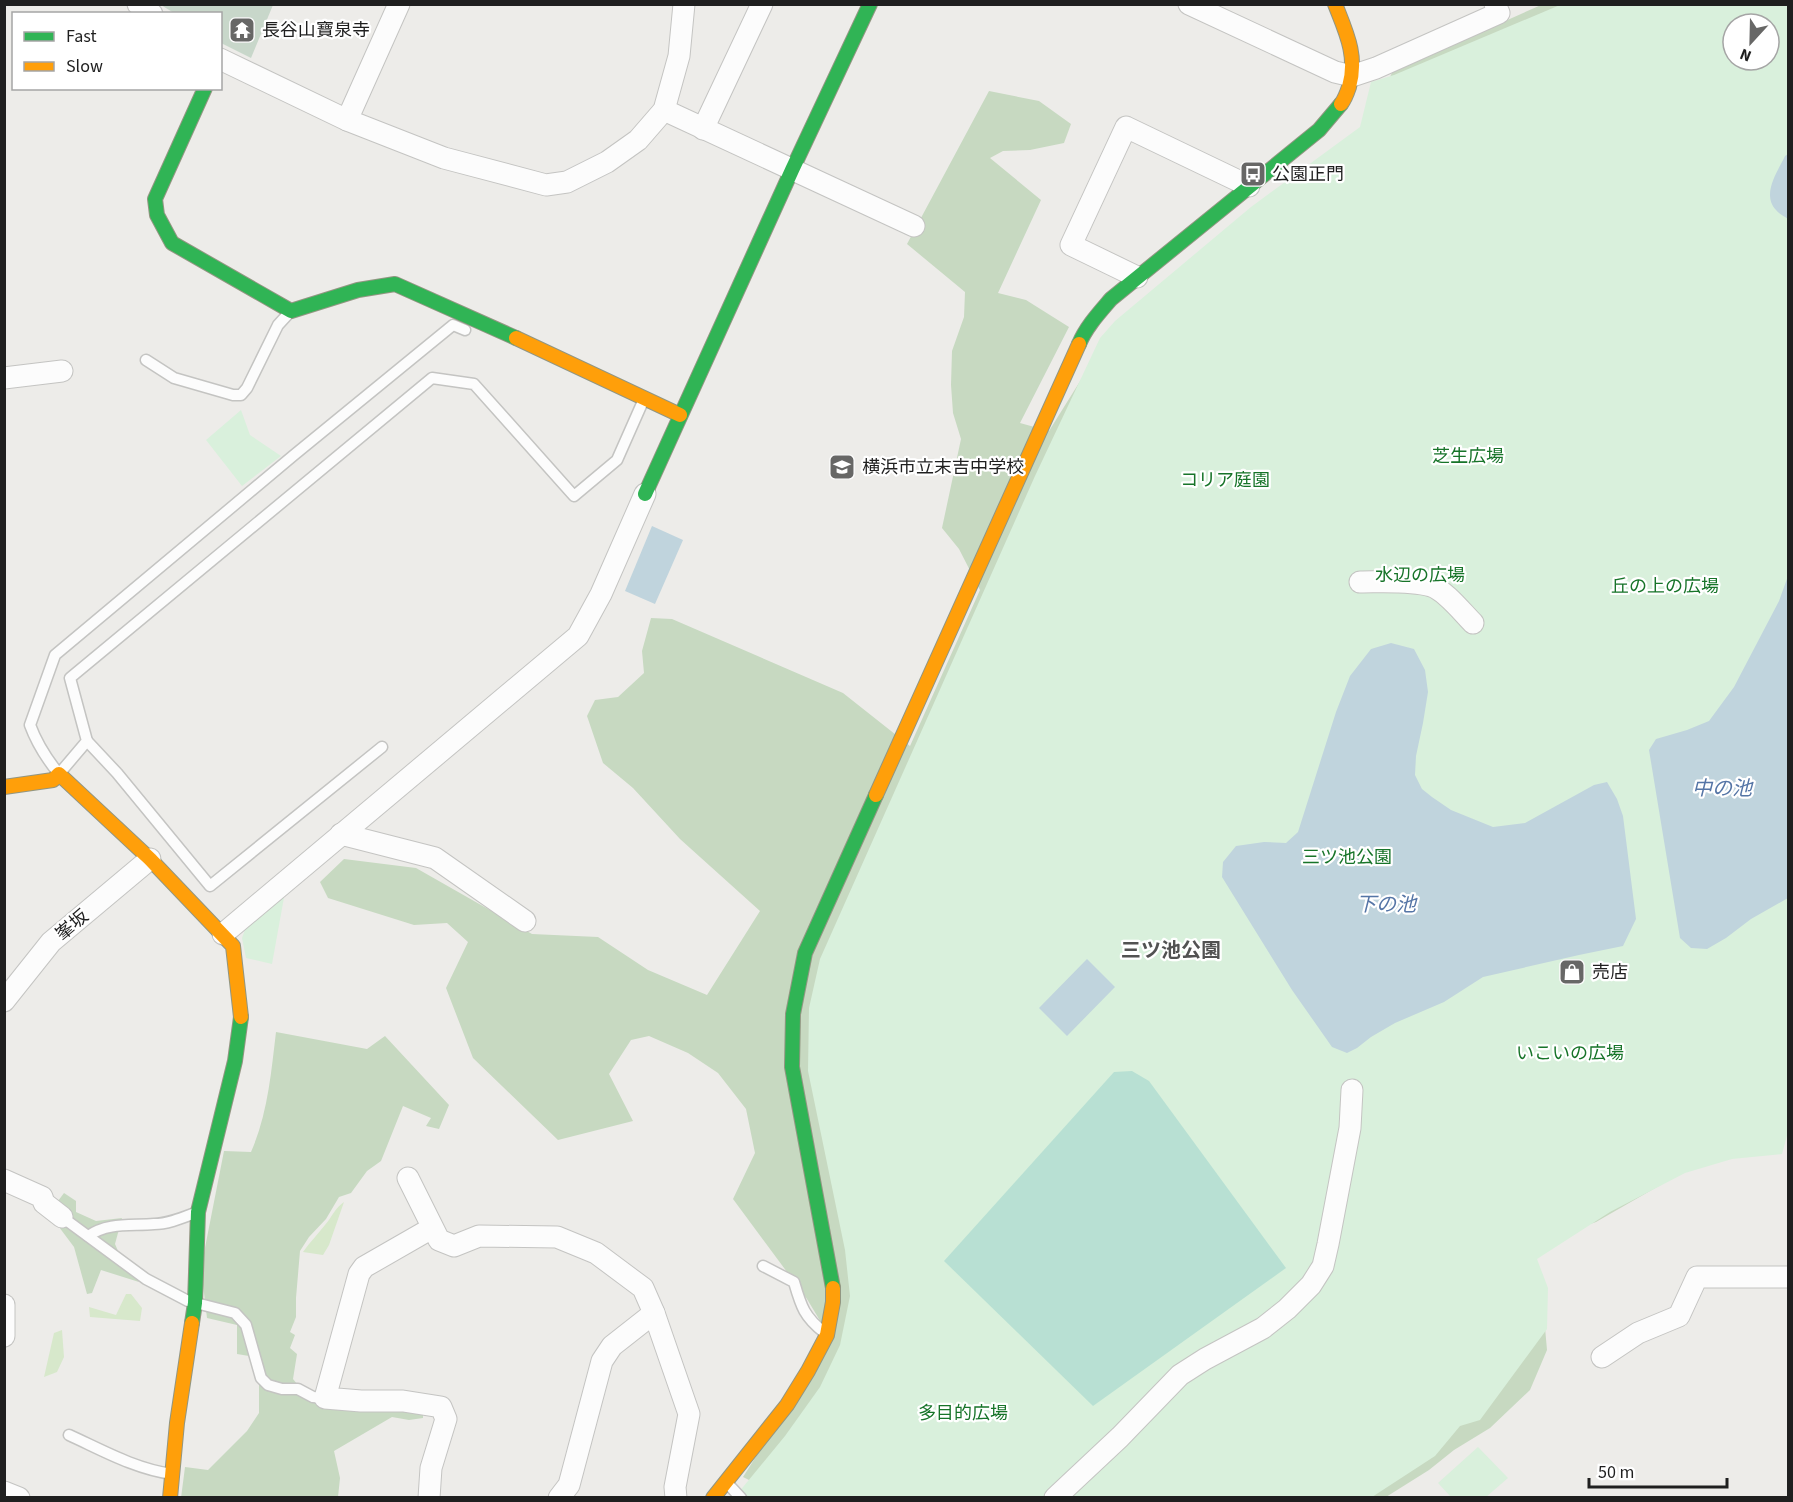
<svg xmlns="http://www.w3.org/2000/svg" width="1793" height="1502" viewBox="0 0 1793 1502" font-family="'Source Sans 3','Noto Sans JP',sans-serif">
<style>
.grass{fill:#d7e8cb}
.forest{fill:#c7d9c1;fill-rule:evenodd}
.cemetery{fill:#c8d7ca}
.park{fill:#d9f0dc;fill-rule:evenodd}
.pitch{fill:#b8e0d3}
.water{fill:#c0d4dd}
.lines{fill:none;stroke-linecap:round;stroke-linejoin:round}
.lane-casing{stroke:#c4c4c2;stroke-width:13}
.street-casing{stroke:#c4c4c2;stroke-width:23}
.fast-casing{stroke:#929682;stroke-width:16}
.slow-casing{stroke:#929682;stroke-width:16}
.lane{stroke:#fcfcfc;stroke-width:10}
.street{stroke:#fcfcfc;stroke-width:21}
.fast{stroke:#30b455;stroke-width:14}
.slow{stroke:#ff9f0a;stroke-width:14}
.labels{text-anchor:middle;stroke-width:4.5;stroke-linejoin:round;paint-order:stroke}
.poi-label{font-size:18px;fill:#1f1f1f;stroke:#fff;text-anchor:start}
.park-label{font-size:18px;fill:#177429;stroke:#fff}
.street-label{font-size:18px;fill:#1f1f1f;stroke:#fff}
.water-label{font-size:20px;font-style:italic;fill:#5575a6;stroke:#fff}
.neighbourhood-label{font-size:20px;font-weight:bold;fill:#525252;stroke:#fff}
</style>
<rect width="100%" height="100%" fill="#edece9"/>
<!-- grass -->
<g class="grass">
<path d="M344,1202L329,1245L323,1255L303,1252C310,1242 318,1234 325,1225C332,1217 335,1208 344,1202Z"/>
<polygon points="126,1294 131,1294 142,1308 140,1321 90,1317 89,1307 116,1315"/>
<polygon points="62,1330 64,1357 57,1372 44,1377 54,1333"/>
</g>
<!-- forest -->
<g class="forest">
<path d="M1541,5H1788V219L1690,1168L1596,1222L1533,1244L1542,1294L1547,1350L1530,1390L1490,1428L1454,1450L1429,1470L1386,1497H991L1085,1083L765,1488L743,1477L831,1339L807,1299L733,1199L755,1153L746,1109L718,1073L688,1053L649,1036L631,1040L609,1074L633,1121L558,1140L473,1058L446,988L468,942L447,923L414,925L328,898L320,882L344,859L416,868L532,934L598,937L648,970L707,995L760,911L680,839L633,788L603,763L587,716L595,700L618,697L644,673L642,651L651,618L672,619L843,693L910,746L980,590L959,549L942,528L961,439L953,413L951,385L952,351L964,317L965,292L907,244L989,91L1039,101L1071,124L1064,143L1030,150L1003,151L990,158L1041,200L998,293L1026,300L1069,327L1020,423L1049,431L1107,338L1324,334L1372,111L1393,71ZM1733,24H1769V60H1733Z"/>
<path d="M276,1032L367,1049L385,1036L449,1105L439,1129L426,1126L431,1118L403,1106L381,1161L367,1171L351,1193L339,1197L326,1219L309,1237L300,1251L296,1298V1317L290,1332L295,1335L290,1348L297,1354L293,1379L306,1395L423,1412V1418L409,1420L392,1417L334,1451L340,1478L338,1497L181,1498L185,1467L208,1470L247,1431L259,1413V1379L249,1356L237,1354V1325L207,1318L201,1268L224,1151L251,1152C268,1113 271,1073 276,1032Z"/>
<polygon points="64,1193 76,1201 76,1212 96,1221 122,1218 115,1244 118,1251 139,1282 101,1270 92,1293 87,1294 74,1247 59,1227 55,1205"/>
</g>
<!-- cemetery -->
<polygon class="cemetery" points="161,5 273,5 251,58 221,43 220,14 174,13"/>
<!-- park -->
<g class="park">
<path d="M1560,5H1788V1132L1782,1154L1732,1159L1685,1173L1610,1212L1537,1259L1548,1288L1547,1329L1480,1420L1460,1426L1435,1456L1372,1497L734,1498L785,1436L820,1387L840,1345L850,1296L845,1250L808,1071L809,1008L820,959L1035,476L1100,338L1115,321L1251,207L1360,127L1371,82L1394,75ZM1733,24H1769V60H1733Z"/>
<polygon points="241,410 250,435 281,456 242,486 206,440"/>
<polygon points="285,892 272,964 246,958 242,938 247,924"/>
<polygon points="1478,1447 1508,1478 1486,1497 1451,1497 1438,1483"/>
</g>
<!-- pitch -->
<polygon class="pitch" points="1132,1071 1149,1081 1286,1268 1093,1406 944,1261 1114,1072"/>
<!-- water -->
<g class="water">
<path d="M1788,154V219C1784,216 1779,214 1776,210C1761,194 1778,171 1785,156Z"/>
<polygon points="652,526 683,540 655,604 625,591"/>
<polygon points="1788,576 1788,898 1751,919 1726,938 1707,949 1691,948 1680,938 1649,750 1656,739 1687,730 1709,721 1734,687 1779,601"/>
<polygon points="1391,643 1414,649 1425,670 1428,692 1423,723 1416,756 1415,775 1422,789 1432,797 1451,810 1493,827 1525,823 1594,785 1607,782 1617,799 1623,816 1636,919 1623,946 1579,955 1483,977 1444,1002 1395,1023 1371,1037 1357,1048 1347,1053 1332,1047 1292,990 1222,877 1223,862 1236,846 1264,842 1286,843 1298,832 1336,712 1350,676 1371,649"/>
<polygon points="1087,959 1115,987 1067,1036 1039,1008"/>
</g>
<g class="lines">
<!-- lane casing -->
<g class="lane-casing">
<g id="lane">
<path d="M465,330L453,325L294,455L55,655L30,725C37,744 46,758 59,774L87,741L70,678L432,378L474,384L574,496L617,460L644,399"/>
<polyline points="146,360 174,378 233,395 241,395 247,388 278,325 289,313"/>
<polyline points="87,741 117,773 210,886 382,747"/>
<polyline points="62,1217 146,1279 188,1301 235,1313 246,1325 261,1378 268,1385 282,1389 298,1389 313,1397 325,1398"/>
<path d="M88,1236C108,1222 131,1226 154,1224C168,1224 182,1218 195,1213"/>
<path d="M763,1266L794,1282C801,1306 804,1317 825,1333"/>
<path d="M69,1435C102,1450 135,1469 172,1474"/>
<polyline points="728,1484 741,1498"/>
</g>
</g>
<!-- street casing -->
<g class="street-casing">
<g id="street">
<polyline points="138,4 152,14"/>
<polyline points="1189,4 1335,72 1352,76 1376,68 1499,13 1495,4"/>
<polyline points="220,59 347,120 444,158 546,185 567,182 607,162 638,140 664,110 679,56 684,4"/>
<polyline points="664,110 914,226"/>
<polyline points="347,120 399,4"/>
<polyline points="703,129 762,4"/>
<polyline points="1137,277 1071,245 1126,127 1249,186"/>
<polyline points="4,378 62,371"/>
<path d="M1360,582C1381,582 1411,580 1431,586C1445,590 1462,612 1473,623"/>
<polyline points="341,834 435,858 525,921"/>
<polyline points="223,934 578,636 601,594 645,494"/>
<polyline points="4,1001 51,942 150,859"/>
<polyline points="408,1178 439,1240 454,1246 479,1236 557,1237 596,1253 643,1288 654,1313 689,1414 675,1487 676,1498"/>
<polyline points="4,1180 42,1197 44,1203 62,1217"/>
<polyline points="4,1305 4,1336"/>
<polyline points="1602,1357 1638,1333 1679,1316 1697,1277 1788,1277"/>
<polyline points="4,1492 19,1498"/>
<polyline points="429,1498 431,1468 446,1419 441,1407 403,1401 361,1401 325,1398 359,1274 364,1267 432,1228"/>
<polyline points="559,1498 569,1485 602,1361 612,1346 654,1313"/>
<polyline points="1055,1498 1120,1437 1180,1375 1205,1359 1263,1328 1287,1309 1311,1285 1323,1266 1328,1244 1350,1128 1352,1090"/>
</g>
</g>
<!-- fast casing -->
<g class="fast-casing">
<g id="fast">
<polyline points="205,88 155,199 157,215 172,243 291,311 358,290 395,284 516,338"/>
<path d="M1079,344C1086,327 1099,313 1111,299L1319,130L1341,104"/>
<polyline points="645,494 792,170 870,4"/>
<polyline points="833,1288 792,1067 793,1014 805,953 876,795"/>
<polyline points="192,1323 195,1303 198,1212 235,1061 241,1017"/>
</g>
</g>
<!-- slow casing -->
<g class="slow-casing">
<g id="slow">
<path d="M1335,4C1346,32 1358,56 1349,87C1347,93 1345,99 1341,104"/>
<polyline points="516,338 680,415"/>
<polyline points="4,787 53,780 59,774 150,859 233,946 241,1017"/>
<polyline points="876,795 1079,344"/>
<polyline points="170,1498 177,1423 192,1323"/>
<polyline points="713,1498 787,1405 808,1371 827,1335 833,1302 833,1288"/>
</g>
</g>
<!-- lane -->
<use href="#lane" class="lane"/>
<!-- street -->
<use href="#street" class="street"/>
<!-- fast -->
<use href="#fast" class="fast"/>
<!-- slow -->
<use href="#slow" class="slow"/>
</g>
<!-- icons -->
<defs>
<g id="temple-square" transform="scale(1.35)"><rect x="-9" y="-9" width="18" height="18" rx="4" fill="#676766" stroke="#fff"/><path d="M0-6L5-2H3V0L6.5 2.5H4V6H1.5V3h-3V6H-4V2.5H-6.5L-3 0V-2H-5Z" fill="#fff"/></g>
<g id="bus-square" transform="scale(1.35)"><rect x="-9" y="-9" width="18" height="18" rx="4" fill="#676766" stroke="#fff"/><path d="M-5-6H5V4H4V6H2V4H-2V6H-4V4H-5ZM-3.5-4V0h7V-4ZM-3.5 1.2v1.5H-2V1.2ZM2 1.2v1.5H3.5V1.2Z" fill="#fff"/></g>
<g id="school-square" transform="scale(1.35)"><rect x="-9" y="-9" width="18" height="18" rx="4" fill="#676766" stroke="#fff"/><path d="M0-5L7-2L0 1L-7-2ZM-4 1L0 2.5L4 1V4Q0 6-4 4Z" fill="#fff"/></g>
<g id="shop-square" transform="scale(1.35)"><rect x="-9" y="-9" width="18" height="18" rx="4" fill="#676766" stroke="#fff"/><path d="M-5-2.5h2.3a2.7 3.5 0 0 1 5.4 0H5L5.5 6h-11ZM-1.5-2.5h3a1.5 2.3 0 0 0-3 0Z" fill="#fff"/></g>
</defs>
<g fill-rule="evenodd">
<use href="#temple-square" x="242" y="30"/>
<use href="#bus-square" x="1253" y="174"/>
<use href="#school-square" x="842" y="467"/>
<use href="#shop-square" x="1572" y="972"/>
</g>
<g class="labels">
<!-- poi labels -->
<g class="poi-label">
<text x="262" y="36">長谷山寶泉寺</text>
<text x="1272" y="180">公園正門</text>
<text x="862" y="473">横浜市立末吉中学校</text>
<text x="1592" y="978">売店</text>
</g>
<!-- park labels -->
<g class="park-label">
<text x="1468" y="462">芝生広場</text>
<text x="1225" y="486">コリア庭園</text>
<text x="1420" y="581">水辺の広場</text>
<text x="1665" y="592">丘の上の広場</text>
<text x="1347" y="863">三ツ池公園</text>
<text x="1570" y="1059">いこいの広場</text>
<text x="963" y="1419">多目的広場</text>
</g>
<!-- street labels -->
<g class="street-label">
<text transform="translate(72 925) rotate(-40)" y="6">峯坂</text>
</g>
<!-- water labels -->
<g class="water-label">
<text x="1722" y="795">中の池</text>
<text x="1386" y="911">下の池</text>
</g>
<!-- neighbourhood labels -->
<g class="neighbourhood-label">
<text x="1171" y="957">三ツ池公園</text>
</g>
</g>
<!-- border -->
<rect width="1793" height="1502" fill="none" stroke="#1f1f1f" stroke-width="12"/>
<!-- legend -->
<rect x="12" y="12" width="210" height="78" fill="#ffffff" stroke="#a5a5a5" stroke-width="1.5"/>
<rect x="24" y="32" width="30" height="9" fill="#30b455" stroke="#a5a5a5" stroke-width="1.5"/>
<text x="66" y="42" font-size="18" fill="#1f1f1f">Fast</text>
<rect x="24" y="62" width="30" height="9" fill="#ff9f0a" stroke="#a5a5a5" stroke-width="1.5"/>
<text x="66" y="72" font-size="18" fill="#1f1f1f">Slow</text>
<!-- north arrow -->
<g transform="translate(1751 42) rotate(202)"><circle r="28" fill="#ffffff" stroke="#a5a5a5" stroke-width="1.5"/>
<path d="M0-4.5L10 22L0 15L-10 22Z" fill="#676766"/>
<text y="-9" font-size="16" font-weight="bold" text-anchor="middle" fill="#1f1f1f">N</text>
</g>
<!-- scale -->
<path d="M1589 1478v9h138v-9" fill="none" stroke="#1f1f1f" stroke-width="3"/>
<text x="1598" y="1478" font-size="18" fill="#1f1f1f" stroke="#ffffff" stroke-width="4.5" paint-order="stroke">50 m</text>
</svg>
